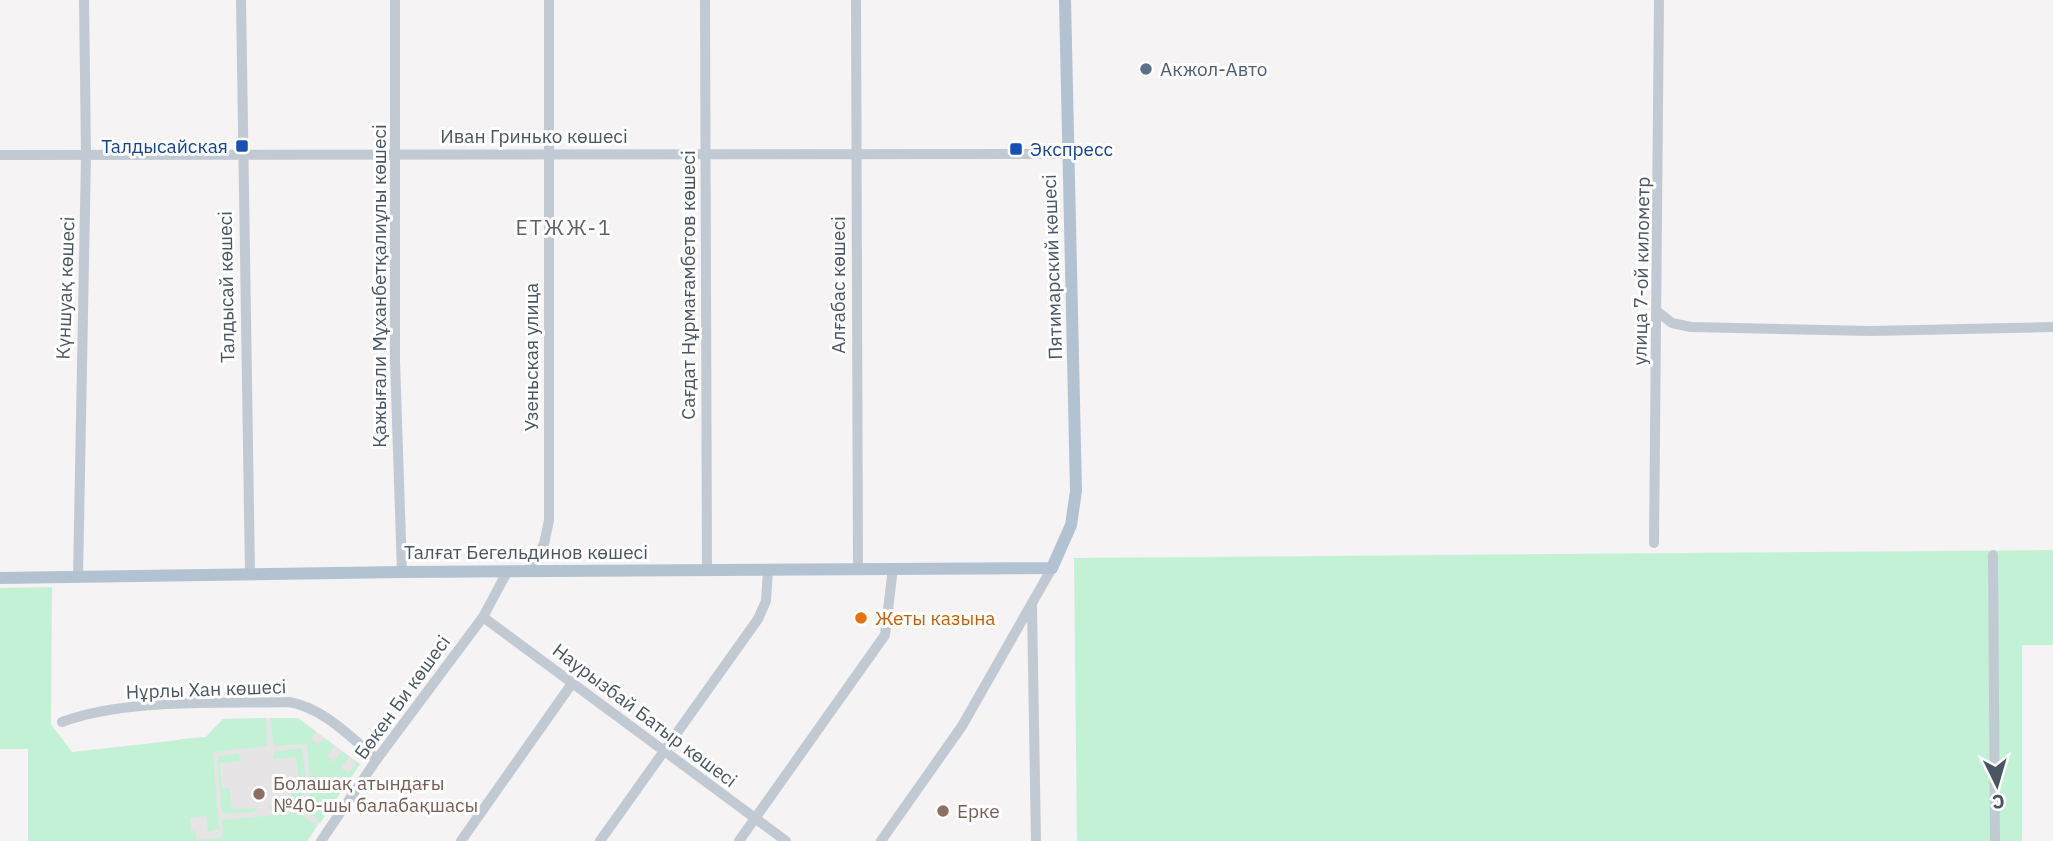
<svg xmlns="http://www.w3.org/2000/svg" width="2053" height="841" viewBox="0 0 2053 841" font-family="'IBM Plex Sans',sans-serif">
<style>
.education{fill:#e6e4e5}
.green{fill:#c3f1d5}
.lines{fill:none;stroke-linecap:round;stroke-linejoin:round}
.minor{stroke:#c1cad2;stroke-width:10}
.major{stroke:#b3c2d1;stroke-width:12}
.service-dot{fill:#5c6f8a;stroke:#fff;stroke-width:2.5}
.transit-dot{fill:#1a4fb4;stroke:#fff;stroke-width:2.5}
.food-dot{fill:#e8710a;stroke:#fff;stroke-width:2.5}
.education-dot{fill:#8d6e63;stroke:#fff;stroke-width:2.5}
.labels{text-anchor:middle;stroke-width:6;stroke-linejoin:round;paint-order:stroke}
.service-label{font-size:19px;fill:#4e5e75;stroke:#fff;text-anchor:start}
.street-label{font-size:19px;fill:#4a5661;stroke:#fff}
.transit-label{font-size:19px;fill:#164399;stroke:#fff;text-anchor:end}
.food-label{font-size:19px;fill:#c56008;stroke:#fff;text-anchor:start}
.education-label{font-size:19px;fill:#785e54;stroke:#fff;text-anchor:start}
.neighbourhood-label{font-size:21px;letter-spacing:2px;fill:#5f6368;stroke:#fff}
</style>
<rect width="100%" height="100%" fill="#f5f3f3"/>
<!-- education -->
<polygon class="education" points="298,718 360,764 307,841 178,841 180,739 206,737 223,719"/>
<!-- green -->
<g class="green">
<polygon points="2053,550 2053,645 2022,645 2022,841 1077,841 1074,558"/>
<polygon points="52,587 51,724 72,752 206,737 223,719 266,718 267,746 213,752 219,829 208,832 207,816 190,818 191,831 195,831 197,840 219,838 223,834 222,820 299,813 317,826 307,841 28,841 28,749 0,749 0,588"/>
<polygon points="270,718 298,718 316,732 311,739 318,745 324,738 335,746 327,756 334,762 342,751 349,757 341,768 349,773 357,762 360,764 320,823 305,807 311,787 307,744 274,746"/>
<polygon points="302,748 307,786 300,806 270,810 269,806 291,804 290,785 299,784 296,757 273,759 274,752"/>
<polygon points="238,753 242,761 220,763 222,789 230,788 232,809 258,808 254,812 225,814 222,811 217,757"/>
</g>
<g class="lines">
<!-- minor -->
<g class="minor">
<polyline points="241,0 250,573"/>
<polyline points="395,0 395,361 402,572"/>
<polyline points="705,0 707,571"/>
<polyline points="856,0 858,569"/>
<polyline points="0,155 1068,154"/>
<polyline points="1658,312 1672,323 1691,327 1871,331 2053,327"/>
<polyline points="1654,543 1659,0"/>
<polyline points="1993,555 1995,841"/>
<polyline points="527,572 544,544 549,520 549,0"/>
<polyline points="78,577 86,156 84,0"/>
<polyline points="1032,607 1036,841"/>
<polyline points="483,617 786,841"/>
<path d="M62,722C127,698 219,704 289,702C324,708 350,737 377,759"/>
<polyline points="321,841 377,759 483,617 507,572"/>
<polyline points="461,841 573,682"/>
<polyline points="600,841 758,619 766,601 768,570"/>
<polyline points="739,841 885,635 893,568"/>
<polyline points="881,841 962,726 1052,568"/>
</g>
<!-- major -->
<polyline class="major" points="0,578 402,572 1052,568 1071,525 1076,491 1065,0"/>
</g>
<!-- markers -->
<circle class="service-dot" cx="1146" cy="69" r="7"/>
<g class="transit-dot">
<rect x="235" y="139" width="14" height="14" rx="3.5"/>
<rect x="1009" y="142" width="14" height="14" rx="3.5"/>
</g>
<circle class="food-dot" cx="861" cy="618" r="7"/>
<g class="education-dot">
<circle cx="259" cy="794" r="7"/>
<circle cx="943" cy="811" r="7"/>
</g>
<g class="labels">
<!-- service labels -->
<g class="service-label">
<text x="1160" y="76">Акжол-Авто</text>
</g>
<!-- street labels -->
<g class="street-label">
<text x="534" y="143">Иван Гринько көшесі</text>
<text transform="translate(1052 267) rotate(-92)" y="7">Пятимарский көшесі</text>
<text transform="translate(1641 271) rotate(-89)" y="7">улица 7-ой километр</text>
<text transform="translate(688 285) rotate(-90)" y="7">Сағдат Нұрмағамбетов көшесі</text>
<text transform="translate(838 285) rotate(-90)" y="7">Алғабас көшесі</text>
<text transform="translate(379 286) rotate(-90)" y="7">Қажығали Мұханбетқалиұлы көшесі</text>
<text transform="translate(226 287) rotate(-91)" y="7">Талдысай көшесі</text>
<text transform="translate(65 288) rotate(-88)" y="7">Күншуақ көшесі</text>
<text transform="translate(531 357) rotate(-90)" y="7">Узеньская улица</text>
<text x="526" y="559">Талғат Бегельдинов көшесі</text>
<text transform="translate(206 689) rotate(-2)" y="7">Нұрлы Хан көшесі</text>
<text transform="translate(402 697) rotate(-54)" y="7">Бөкен Би көшесі</text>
<text transform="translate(645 715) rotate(37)" y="7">Наурызбай Батыр көшесі</text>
</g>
<!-- transit labels -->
<g class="transit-label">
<text x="228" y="153">Талдысайская</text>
<text x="1030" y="156" text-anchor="start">Экспресс</text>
</g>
<!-- food labels -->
<g class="food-label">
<text x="875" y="625">Жеты казына</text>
</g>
<!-- education labels -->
<g class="education-label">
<text x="273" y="790">Болашақ атындағы<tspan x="273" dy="22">№40-шы балабақшасы</tspan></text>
<text x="957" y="818">Ерке</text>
</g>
<!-- neighbourhood labels -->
<g class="neighbourhood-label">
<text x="564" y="235">ЕТЖЖ-1</text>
</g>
</g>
<!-- north arrow -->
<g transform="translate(1997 785) rotate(175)" stroke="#ffffff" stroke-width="5" paint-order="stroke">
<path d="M0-5L12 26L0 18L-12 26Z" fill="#4a5661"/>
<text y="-10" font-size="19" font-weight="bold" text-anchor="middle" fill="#4a5661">С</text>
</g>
</svg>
